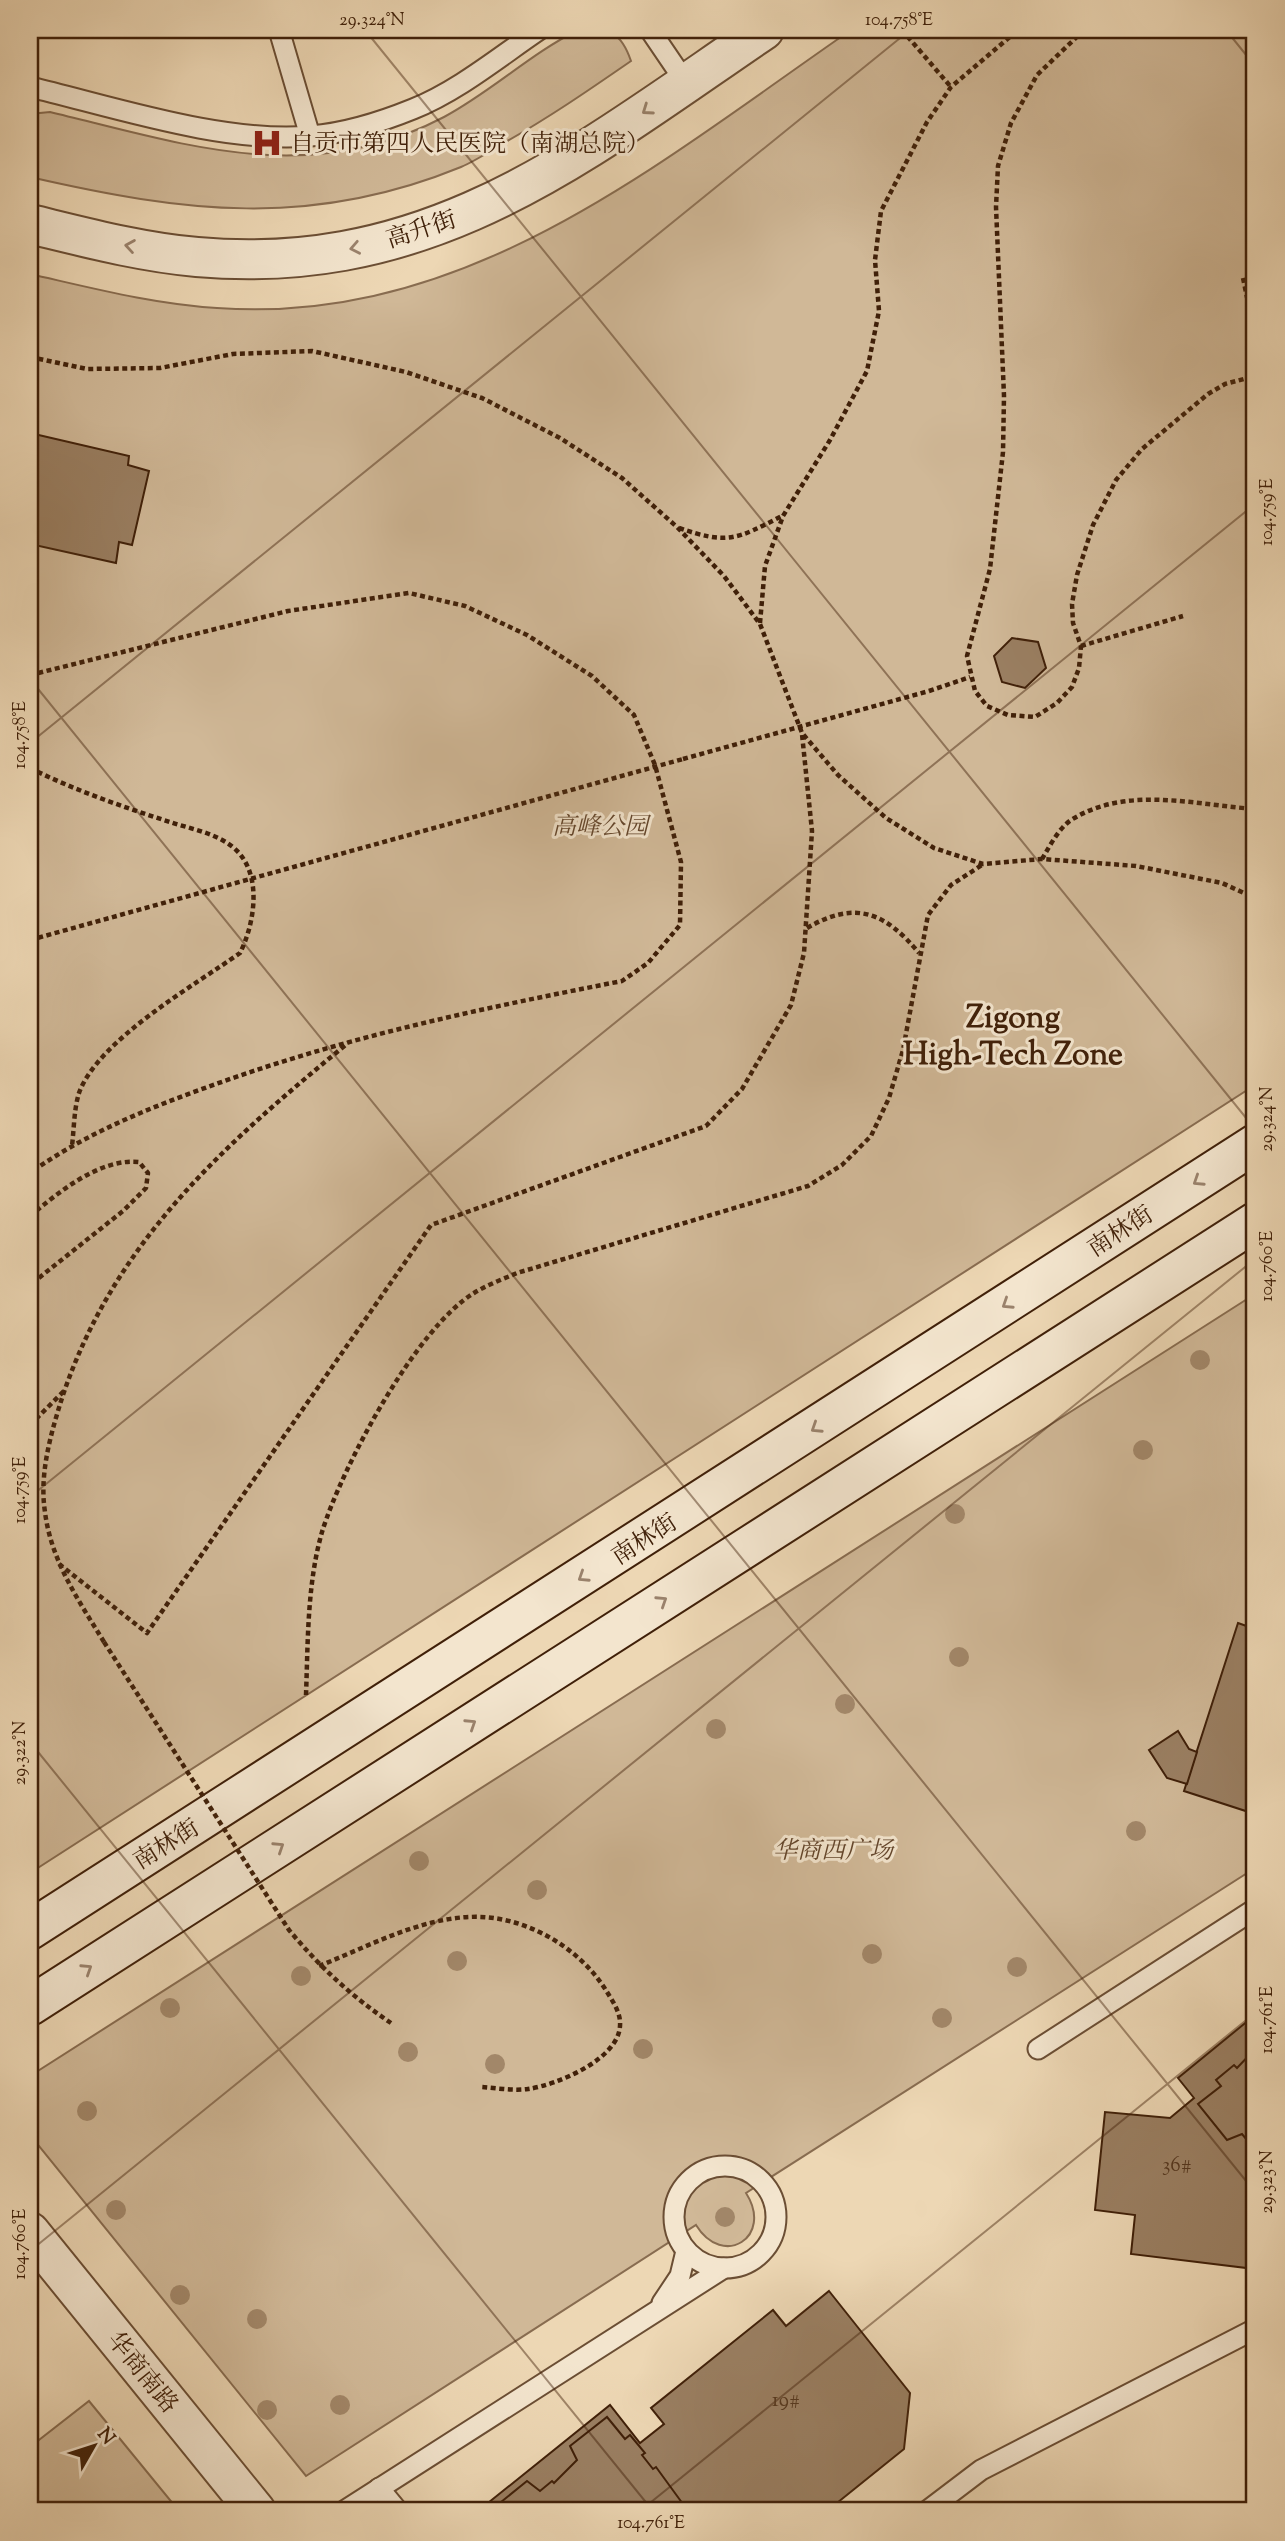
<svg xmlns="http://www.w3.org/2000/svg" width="1285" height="2541" viewBox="0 0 1285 2541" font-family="'Sorts Mill Goudy','Noto Serif SC',serif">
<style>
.green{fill:#d0b897;stroke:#886c50;stroke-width:2}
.building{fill:#9a7f62;stroke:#402009;stroke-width:2}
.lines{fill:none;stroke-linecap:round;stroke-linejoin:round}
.lane-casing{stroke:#6b4e34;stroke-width:23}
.street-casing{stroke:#6b4e34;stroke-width:42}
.secondary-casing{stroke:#402009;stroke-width:42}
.path{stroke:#402009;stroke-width:4.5;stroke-dasharray:5 3.5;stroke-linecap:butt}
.lane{stroke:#f3e5ce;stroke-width:19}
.street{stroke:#f3e5ce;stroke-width:38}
.secondary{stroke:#f3e5ce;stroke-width:38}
.path-bridge{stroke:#402009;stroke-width:4.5;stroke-dasharray:5 3.5;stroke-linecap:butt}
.tree{fill:#a28769}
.oneway{stroke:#9a826c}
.ticks{fill:none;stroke:#402009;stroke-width:2;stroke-opacity:0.45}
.labels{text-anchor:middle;stroke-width:6;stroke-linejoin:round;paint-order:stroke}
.number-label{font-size:21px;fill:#56381f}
.poi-label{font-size:24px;fill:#402009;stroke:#f3e5ce;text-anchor:start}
.street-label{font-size:24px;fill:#402009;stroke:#f3e5ce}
.park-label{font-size:24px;font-style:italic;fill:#64462c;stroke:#f3e5ce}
.district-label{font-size:32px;font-weight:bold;fill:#402009;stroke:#f3e5ce}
.neatline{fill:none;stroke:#402009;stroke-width:2.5}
.ticks-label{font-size:18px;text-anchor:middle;fill:#402009}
</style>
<rect width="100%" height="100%" fill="#edd7b4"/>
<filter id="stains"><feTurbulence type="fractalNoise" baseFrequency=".00286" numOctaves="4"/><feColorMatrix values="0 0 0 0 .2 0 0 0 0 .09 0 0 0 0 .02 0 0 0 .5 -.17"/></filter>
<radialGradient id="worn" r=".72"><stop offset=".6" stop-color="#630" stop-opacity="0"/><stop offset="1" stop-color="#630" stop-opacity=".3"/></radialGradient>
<!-- green -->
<g class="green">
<path d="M578,30C609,30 620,29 631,61C589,90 547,119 502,144C489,152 475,161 461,167C310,229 183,212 30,177V114L50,112C187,145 309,188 444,117C491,92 530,54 578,30Z"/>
<path d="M851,30H1255V1085L30,1873V274C92,288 153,304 217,308C467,326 658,163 851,30Z"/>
<path d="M1255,1294V1868L746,2193C774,2237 723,2269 696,2225L306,2476L30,2135V2076Z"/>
<polygon points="89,2401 179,2511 30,2511 30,2447"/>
</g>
<!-- building -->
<g class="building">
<polygon points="30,433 129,456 128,465 149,471 132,545 119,542 116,563 30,544"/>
<polygon points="1012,638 1038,642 1046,668 1025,688 1002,682 994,656"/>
<polygon points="1238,1623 1255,1629 1255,1814 1184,1791"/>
<polygon points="1178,1731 1189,1749 1197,1752 1187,1784 1167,1778 1149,1750"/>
<polygon points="1255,2015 1255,2269 1131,2254 1135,2215 1095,2210 1105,2112 1170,2118 1194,2098 1178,2078"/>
<polygon points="1255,2049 1255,2145 1252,2146 1242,2134 1227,2140 1198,2104 1221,2086 1216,2080 1234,2065 1237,2068"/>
<polygon points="829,2291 910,2393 904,2449 827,2511 478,2511 610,2405 640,2443 664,2424 651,2408 773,2310 786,2326"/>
<polygon points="607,2417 625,2439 630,2435 645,2453 642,2455 653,2469 656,2467 688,2511 490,2511 527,2481 540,2491 552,2481 554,2483 577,2460 570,2446"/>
</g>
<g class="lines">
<!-- lane casing -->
<g class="lane-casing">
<g id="lane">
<polyline points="279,30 310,136"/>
<polyline points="650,30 686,83"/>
<path d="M30,87C114,107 225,144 311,136C346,133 381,122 413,109C458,91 499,57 539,30"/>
<polyline points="1038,2049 1255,1909"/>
<circle cx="725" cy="2217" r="51"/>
<polyline points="662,2303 680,2276 686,2251"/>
<polyline points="379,2488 398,2511"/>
<polyline points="344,2511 724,2268"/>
<polyline points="927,2511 981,2470 1255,2329"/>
</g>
</g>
<!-- street casing -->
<g class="street-casing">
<g id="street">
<path d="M30,224C84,237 140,252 197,257C433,278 581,154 764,30"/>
<polyline points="30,2232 256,2511"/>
</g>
</g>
<!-- secondary casing -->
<g class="secondary-casing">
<g id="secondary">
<polyline points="30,1930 1255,1144"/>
<polyline points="30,2006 1255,1222"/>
</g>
</g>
<!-- path -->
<g class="path">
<polyline points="902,30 951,87"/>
<polyline points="1084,30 1037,75 1011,123 998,166 996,207 1004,396 1003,452 990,569 967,656 975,691 987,706 1008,715 1035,717 1057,703 1072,687 1079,668 1081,646 1073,623 1072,604 1077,575 1093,525 1116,480 1142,449 1208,394 1225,384 1255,376"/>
<polyline points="1243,278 1255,336"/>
<polyline points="30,357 87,369 160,368 233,354 312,351 406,372 482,398 560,438 622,478 677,527 724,576 760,624 802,733 838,775 886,818 934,848 983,864 1042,859 1136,866 1222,883 1255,898"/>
<path d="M679,528C728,545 737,539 782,516"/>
<polyline points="760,623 765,566 783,516 830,440 867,371 879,311 875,260 881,211 927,122 951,87 1018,30"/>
<polyline points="1081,646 1183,616"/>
<path d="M30,675L288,611L409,593L465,606L527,635L592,676L634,715L655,765L681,862L680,925L648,963L622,981C484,1008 349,1036 216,1084C151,1107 86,1133 30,1173"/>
<polyline points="929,691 970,677"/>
<path d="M30,768C74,790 123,807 170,822C191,829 216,833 234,848C263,873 255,923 240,953C195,985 98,1040 79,1093C74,1109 74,1129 72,1146"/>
<path d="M1042,859C1050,846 1058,829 1071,820C1127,785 1195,805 1255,809"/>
<path d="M807,928C855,900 885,912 919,953"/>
<polyline points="30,940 683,759"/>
<path d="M30,1216C59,1192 100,1158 139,1162L148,1173L146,1188L123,1211L30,1285"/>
<polyline points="30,1425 64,1391"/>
<polyline points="59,1564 147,1633 431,1225 706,1126 742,1089 791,1005 804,953 812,831 802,734"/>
<path d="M104,1642C79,1601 51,1561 45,1512C39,1474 51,1433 62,1398C114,1241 225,1144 348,1043"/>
<path d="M306,1695C308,1642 307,1584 322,1532C342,1467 416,1328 474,1293C487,1285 503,1279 517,1273L808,1186L842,1165L871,1136L889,1098L903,1050L928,915L951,885L982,865"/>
<path d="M319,1966C367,1947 418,1919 469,1917C523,1914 580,1947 607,1992C614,2003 621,2014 620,2026C618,2060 556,2085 528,2089C513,2091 496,2088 481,2087"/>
</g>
<!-- lane -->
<use href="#lane" class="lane"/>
<!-- street -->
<use href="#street" class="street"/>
<!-- secondary -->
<use href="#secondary" class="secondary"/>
<!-- path-bridge -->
<g class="path-bridge">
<polyline points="683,759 929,691"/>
<path d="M104,1642L289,1930C320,1967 351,1996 391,2023"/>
</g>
</g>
<!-- trees -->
<g class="tree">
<circle cx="1200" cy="1360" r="10"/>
<circle cx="1143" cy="1450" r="10"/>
<circle cx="955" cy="1514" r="10"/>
<circle cx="959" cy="1657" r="10"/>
<circle cx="845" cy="1704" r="10"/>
<circle cx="716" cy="1729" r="10"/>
<circle cx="1136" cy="1831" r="10"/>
<circle cx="419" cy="1861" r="10"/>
<circle cx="537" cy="1890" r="10"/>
<circle cx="872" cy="1954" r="10"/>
<circle cx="457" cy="1961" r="10"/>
<circle cx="1017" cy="1967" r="10"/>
<circle cx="301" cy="1976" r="10"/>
<circle cx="170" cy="2008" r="10"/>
<circle cx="942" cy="2018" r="10"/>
<circle cx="643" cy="2049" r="10"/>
<circle cx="408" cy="2052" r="10"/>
<circle cx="495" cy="2064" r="10"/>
<circle cx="87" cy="2111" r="10"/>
<circle cx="116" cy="2210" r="10"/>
<circle cx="725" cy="2217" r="10"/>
<circle cx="180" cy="2295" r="10"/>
<circle cx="257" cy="2319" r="10"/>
<circle cx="340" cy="2405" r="10"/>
<circle cx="267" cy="2410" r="10"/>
</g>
<!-- one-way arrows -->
<defs><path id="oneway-chevron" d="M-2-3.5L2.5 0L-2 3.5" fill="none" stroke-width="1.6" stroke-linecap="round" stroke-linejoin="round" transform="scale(1.75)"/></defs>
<g class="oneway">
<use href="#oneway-chevron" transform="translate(647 110) rotate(145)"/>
<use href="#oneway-chevron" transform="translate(130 246) rotate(-171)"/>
<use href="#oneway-chevron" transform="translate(355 248) rotate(169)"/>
<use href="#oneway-chevron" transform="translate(1198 1181) rotate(147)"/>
<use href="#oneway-chevron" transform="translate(1007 1304) rotate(147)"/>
<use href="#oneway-chevron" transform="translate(816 1428) rotate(147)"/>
<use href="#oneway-chevron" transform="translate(583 1577) rotate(147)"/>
<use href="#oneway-chevron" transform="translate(662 1601) rotate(-33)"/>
<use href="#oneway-chevron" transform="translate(471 1724) rotate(-33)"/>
<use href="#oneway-chevron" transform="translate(279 1847) rotate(-33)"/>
<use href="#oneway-chevron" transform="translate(87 1969) rotate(-33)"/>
</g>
<!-- ticks -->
<path class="ticks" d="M365,30L1255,1129M1226,30L1255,66M30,679L1255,2192M30,743L910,30M30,1497L1255,504M30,1742L653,2511M30,2251L1255,1259M640,2511L1255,2013"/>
<!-- icons -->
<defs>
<g id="hospital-bare" transform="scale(2.415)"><path d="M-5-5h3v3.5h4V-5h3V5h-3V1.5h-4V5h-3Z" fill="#8f2418" stroke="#f3e5ce" stroke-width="2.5" paint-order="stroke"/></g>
</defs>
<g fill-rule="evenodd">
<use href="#hospital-bare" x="267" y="143"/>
</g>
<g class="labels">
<!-- number labels -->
<g class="number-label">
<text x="1177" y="2171">36#</text>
<text x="786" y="2406">19#</text>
</g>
<!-- poi labels -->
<g class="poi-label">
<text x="290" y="151">自贡市第四人民医院（南湖总院）</text>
</g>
<!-- street labels -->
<g class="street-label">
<text transform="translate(421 229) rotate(-18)" y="8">高升街</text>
<text transform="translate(1120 1231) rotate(-33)" y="8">南林街</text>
<text transform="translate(644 1539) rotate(-33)" y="8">南林街</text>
<text transform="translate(166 1844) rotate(-32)" y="8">南林街</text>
<text transform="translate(143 2372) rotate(51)" y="8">华商南路</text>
</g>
<!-- park labels -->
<g class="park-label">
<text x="600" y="834">高峰公园</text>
<text x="833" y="1858">华商西广场</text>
</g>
<!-- district labels -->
<g class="district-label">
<text x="1013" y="1027">Zigong<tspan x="1013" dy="37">High-Tech Zone</tspan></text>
</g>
</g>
<!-- margin -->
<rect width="1285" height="2541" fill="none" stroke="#edd7b4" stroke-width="77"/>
<!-- north arrow -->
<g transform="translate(94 2446) rotate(51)" stroke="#f3e5ce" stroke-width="5" paint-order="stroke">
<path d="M0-5L12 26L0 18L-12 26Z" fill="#402009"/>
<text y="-10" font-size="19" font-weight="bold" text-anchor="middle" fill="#402009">N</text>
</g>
<rect x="38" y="38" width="1208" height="2464" class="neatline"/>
<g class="ticks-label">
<text x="372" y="25">29.324°N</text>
<text x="899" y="25">104.758°E</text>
<text transform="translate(1266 512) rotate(-90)" y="6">104.759°E</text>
<text transform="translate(19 735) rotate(-90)" y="6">104.758°E</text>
<text transform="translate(1266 1119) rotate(-90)" y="6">29.324°N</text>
<text transform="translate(1266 1266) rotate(-90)" y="6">104.760°E</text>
<text transform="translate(19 1490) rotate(-90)" y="6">104.759°E</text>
<text transform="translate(19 1753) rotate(-90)" y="6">29.322°N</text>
<text transform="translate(1266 2020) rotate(-90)" y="6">104.761°E</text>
<text transform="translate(1266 2182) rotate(-90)" y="6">29.323°N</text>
<text transform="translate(19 2244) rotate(-90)" y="6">104.760°E</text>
<text x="651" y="2528">104.761°E</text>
</g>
<rect width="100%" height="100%" filter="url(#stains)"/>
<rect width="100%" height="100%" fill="url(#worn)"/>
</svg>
